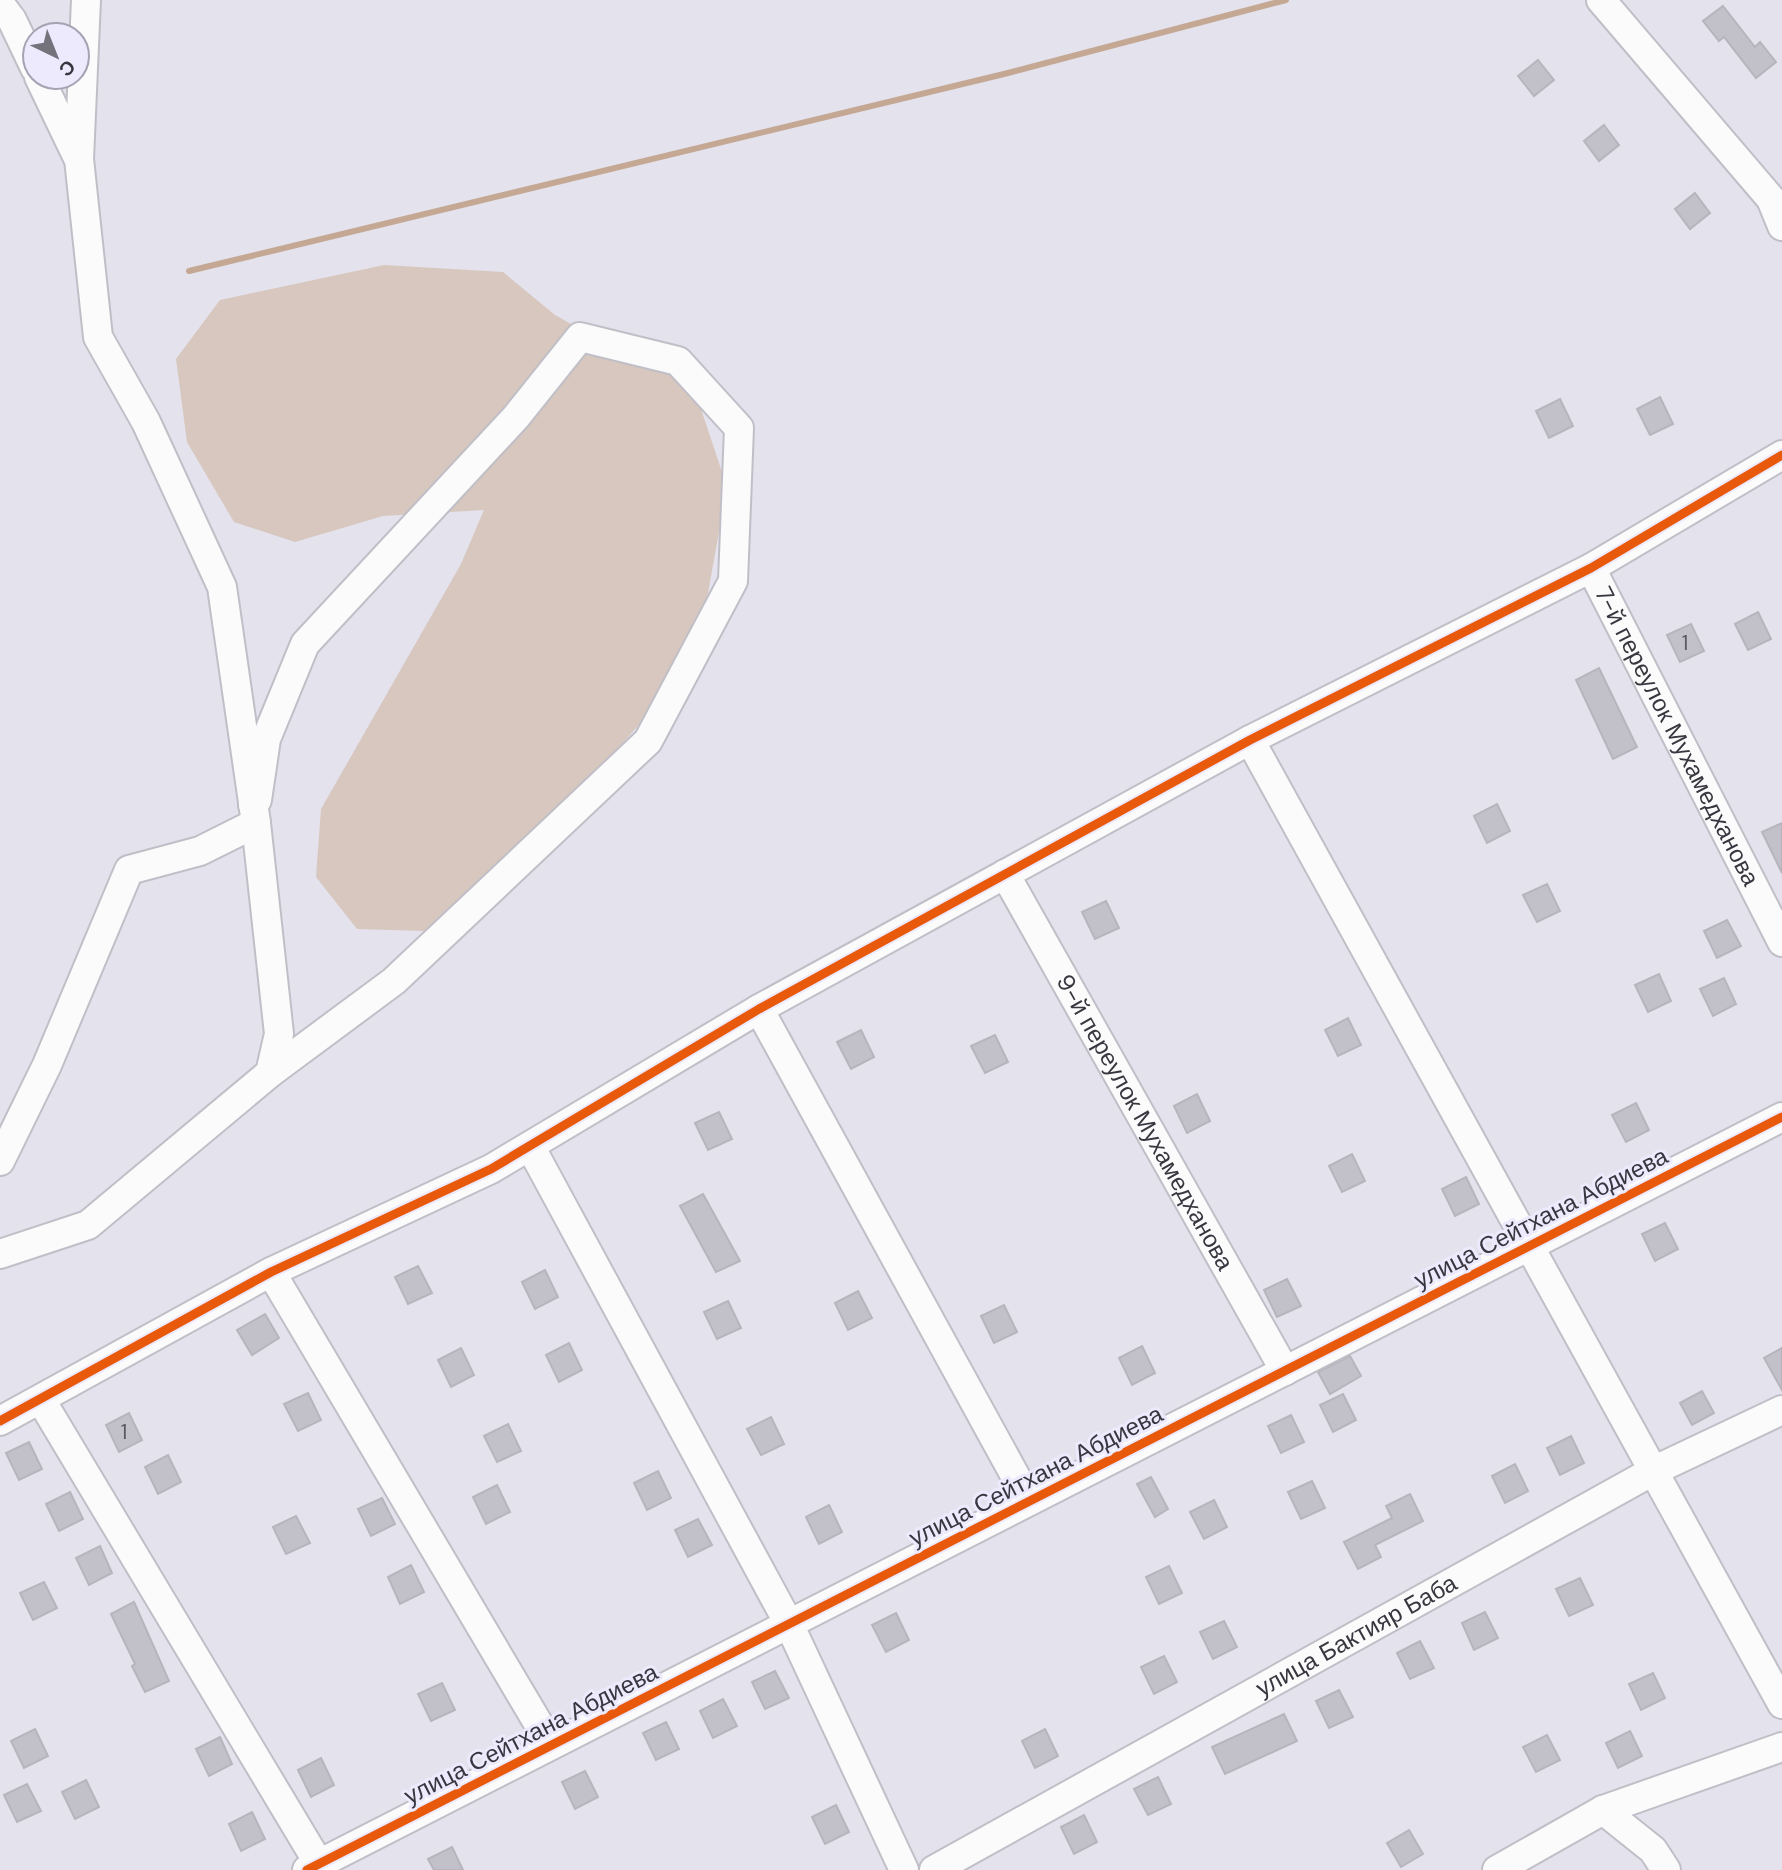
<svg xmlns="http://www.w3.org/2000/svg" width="1782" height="1870" viewBox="0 0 1782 1870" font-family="'DM Sans',sans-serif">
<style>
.green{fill:#d7c7be}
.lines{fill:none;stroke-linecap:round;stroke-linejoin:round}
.stream{stroke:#c4a894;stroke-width:6}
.building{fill:#c2c1c9;stroke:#b6b5bd;stroke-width:2}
.minor-casing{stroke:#c0bfc7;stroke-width:32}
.minor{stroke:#fbfbfc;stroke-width:28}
.cycleway-casing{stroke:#edeafe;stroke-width:13}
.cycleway{stroke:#e8590c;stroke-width:9}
.labels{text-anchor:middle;stroke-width:6;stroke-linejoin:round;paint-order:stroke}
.number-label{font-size:21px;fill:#5a5a62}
.street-label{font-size:24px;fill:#38373f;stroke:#edeafe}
</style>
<rect width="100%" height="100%" fill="#e4e2ec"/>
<!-- green -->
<polygon class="green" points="384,265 503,272 555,315 580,329 684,358 727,487 696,660 599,770 536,851 425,931 357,929 316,877 321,809 461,564 484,510 383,516 295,542 234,522 187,442 176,359 220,300"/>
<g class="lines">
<!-- stream -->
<polyline class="stream" points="189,271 1004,74 1286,0"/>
</g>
<!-- building -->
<g class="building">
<polygon points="1723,6 1755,47 1760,42 1776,62 1756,78 1724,37 1719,41 1703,21"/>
<polygon points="1538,60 1554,80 1534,96 1518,76"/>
<polygon points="1604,125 1619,145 1599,161 1584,141"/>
<polygon points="1695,193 1710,213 1690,229 1675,209"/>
<polygon points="1660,397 1673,424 1650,435 1637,409"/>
<polygon points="1560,399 1573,426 1549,438 1536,411"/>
<polygon points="1758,612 1771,639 1748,650 1735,624"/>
<polygon points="1691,624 1704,651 1680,662 1667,635"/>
<polygon points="1599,668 1637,747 1613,759 1576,680"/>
<polygon points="1497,804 1510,831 1487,843 1474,816"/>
<polygon points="1782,823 1782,873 1762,832"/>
<polygon points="1547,884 1560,911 1537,922 1523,895"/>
<polygon points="1106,901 1119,928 1095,939 1082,912"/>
<polygon points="1727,920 1741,946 1717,958 1704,931"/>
<polygon points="1659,974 1671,1001 1648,1012 1635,985"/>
<polygon points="1724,978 1736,1004 1713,1016 1700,989"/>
<polygon points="1348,1018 1361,1045 1338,1056 1325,1030"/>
<polygon points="861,1030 874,1057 851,1069 837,1042"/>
<polygon points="995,1035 1008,1062 985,1073 971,1046"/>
<polygon points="1197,1094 1210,1121 1187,1133 1174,1106"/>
<polygon points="1636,1103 1649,1130 1626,1142 1612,1115"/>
<polygon points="719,1112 732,1139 708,1150 695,1123"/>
<polygon points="1352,1154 1365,1181 1342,1192 1329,1166"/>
<polygon points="1466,1177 1479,1204 1455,1216 1442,1189"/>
<polygon points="703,1194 740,1261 716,1272 680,1206"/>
<polygon points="1665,1223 1678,1249 1655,1261 1642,1234"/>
<polygon points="418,1266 432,1293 408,1304 395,1277"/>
<polygon points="545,1270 558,1297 535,1309 522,1282"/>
<polygon points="1287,1279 1301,1306 1277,1317 1264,1290"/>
<polygon points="858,1291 872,1318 848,1330 835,1303"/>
<polygon points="728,1301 741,1328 717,1339 704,1312"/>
<polygon points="1004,1305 1017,1332 994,1343 981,1316"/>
<polygon points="265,1314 279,1338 252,1355 237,1330"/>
<polygon points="569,1343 582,1370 559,1382 546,1355"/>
<polygon points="1142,1346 1155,1373 1132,1385 1119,1358"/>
<polygon points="461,1348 474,1375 451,1387 438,1360"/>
<polygon points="1782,1348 1782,1390 1764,1358"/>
<polygon points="1350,1356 1361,1376 1330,1394 1318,1372"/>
<polygon points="1702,1391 1714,1413 1692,1425 1680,1403"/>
<polygon points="308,1393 321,1420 298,1431 284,1404"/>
<polygon points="1343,1394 1356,1420 1333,1432 1320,1405"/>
<polygon points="129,1413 142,1440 119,1452 106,1425"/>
<polygon points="1291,1415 1304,1442 1281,1453 1268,1426"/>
<polygon points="771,1417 784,1444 761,1455 747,1429"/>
<polygon points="508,1424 521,1451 497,1462 484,1436"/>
<polygon points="1571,1436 1584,1463 1560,1475 1547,1448"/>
<polygon points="29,1442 42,1469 19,1480 6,1453"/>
<polygon points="168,1455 181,1482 158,1494 145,1467"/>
<polygon points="1515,1464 1528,1491 1505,1503 1492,1476"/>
<polygon points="658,1471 671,1498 647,1510 634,1483"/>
<polygon points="1151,1477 1168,1509 1155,1517 1137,1484"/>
<polygon points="1312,1481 1325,1508 1301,1519 1288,1492"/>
<polygon points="497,1485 510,1512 486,1524 473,1497"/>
<polygon points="70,1492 83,1519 59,1531 46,1504"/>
<polygon points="1410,1494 1423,1521 1375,1545 1381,1557 1358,1569 1344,1542 1392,1518 1386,1506"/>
<polygon points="382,1498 395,1524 371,1536 358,1509"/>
<polygon points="1214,1500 1227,1527 1204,1539 1190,1512"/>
<polygon points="829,1505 842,1532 819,1544 806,1517"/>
<polygon points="296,1516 310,1543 286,1554 273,1527"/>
<polygon points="698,1519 712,1545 688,1557 675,1530"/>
<polygon points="100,1546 112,1573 89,1585 76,1558"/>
<polygon points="411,1565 424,1592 400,1604 388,1577"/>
<polygon points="1169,1566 1182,1593 1159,1604 1146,1577"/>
<polygon points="1580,1578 1593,1605 1569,1616 1556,1589"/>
<polygon points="44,1582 57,1608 33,1620 20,1593"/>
<polygon points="134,1602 169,1681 145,1692 132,1666 135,1664 111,1614"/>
<polygon points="1485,1612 1498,1638 1474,1650 1462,1623"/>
<polygon points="896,1613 909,1640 886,1652 872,1625"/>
<polygon points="1224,1621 1237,1647 1213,1659 1200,1632"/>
<polygon points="1420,1641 1434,1668 1410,1679 1397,1653"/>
<polygon points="1164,1656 1177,1682 1154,1694 1141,1667"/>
<polygon points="775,1671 789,1698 765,1709 752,1682"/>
<polygon points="1653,1673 1665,1698 1641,1710 1629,1684"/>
<polygon points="442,1683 455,1710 431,1721 418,1694"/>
<polygon points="1339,1690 1353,1717 1329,1728 1316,1701"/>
<polygon points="723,1699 737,1726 713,1738 700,1711"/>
<polygon points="1284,1714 1297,1741 1225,1774 1212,1747"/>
<polygon points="666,1722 679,1749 656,1760 643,1733"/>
<polygon points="35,1729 48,1756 24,1768 11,1741"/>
<polygon points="1045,1729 1058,1756 1035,1768 1022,1741"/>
<polygon points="1630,1731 1642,1756 1618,1768 1606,1743"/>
<polygon points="1547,1735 1560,1760 1536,1772 1523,1747"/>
<polygon points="220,1737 232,1764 209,1776 196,1749"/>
<polygon points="321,1758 334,1785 311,1797 298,1770"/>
<polygon points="585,1771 598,1797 575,1809 562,1782"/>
<polygon points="1158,1777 1171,1804 1148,1815 1134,1789"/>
<polygon points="86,1780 99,1807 75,1819 62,1792"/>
<polygon points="27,1784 41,1811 17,1822 4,1795"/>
<polygon points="836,1805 849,1832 825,1844 812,1817"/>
<polygon points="252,1812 265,1839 241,1851 229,1824"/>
<polygon points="1084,1815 1097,1842 1074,1854 1061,1827"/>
<polygon points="1409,1830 1423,1854 1401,1867 1387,1843"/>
<polygon points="452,1847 463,1870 434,1870 428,1859"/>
</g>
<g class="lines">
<!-- minor casing -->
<g class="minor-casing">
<g id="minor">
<polyline points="86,0 79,159 98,337 146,422 222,587 256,823 279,1034 270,1073"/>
<polyline points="1601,0 1771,199 1782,226"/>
<polyline points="0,4 12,20 35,68"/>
<polyline points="39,77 77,156"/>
<path id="s1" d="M1591,568L1782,942"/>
<polyline points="1250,740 1782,1704"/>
<path id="s2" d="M1005,874L1285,1371"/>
<polyline points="759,1009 1029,1501"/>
<polyline points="530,1146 789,1624 904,1870"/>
<polyline points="0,1161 47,1065 129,870 200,851 256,823"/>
<polyline points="0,1254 88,1225 270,1073 394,981 648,741 733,581 739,428 678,361 580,337 516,417 305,644 266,739 257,800 253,805"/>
<polyline points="271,1272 551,1745"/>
<polyline points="41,1400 319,1864"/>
<polyline points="0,1421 271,1272 491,1169 759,1009 1250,740 1591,568 1782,455"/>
<polyline points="1603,1810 1653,1850 1666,1870"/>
<polyline points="307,1870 1782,1117"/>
<path id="s3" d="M934,1870L1653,1471L1782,1410"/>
<polyline points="1497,1870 1603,1810 1782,1747"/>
</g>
</g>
<!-- minor -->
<use href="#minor" class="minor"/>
<!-- cycleway casing -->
<g class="cycleway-casing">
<g id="cycleway">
<polyline points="0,1421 271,1272 491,1169 759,1009 1250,740 1591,568 1782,455"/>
<polyline points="307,1870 1782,1117"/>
</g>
</g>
<!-- cycleway -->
<use href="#cycleway" class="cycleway"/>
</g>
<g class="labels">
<!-- number labels -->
<g class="number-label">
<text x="1685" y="650">1</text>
<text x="124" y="1439">1</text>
</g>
<!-- street labels -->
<g class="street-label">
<text dy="8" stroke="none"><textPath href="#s1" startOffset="189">7-й переулок Мухамедханова</textPath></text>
<text dy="8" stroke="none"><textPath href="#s2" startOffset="285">9-й переулок Мухамедханова</textPath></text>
<text transform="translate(1541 1218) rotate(-27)" y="8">улица Сейтхана Абдиева</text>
<text transform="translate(1036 1476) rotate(-27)" y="8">улица Сейтхана Абдиева</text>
<text dy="8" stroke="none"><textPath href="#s3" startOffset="483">улица Бактияр Баба</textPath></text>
<text transform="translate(531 1734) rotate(-27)" y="8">улица Сейтхана Абдиева</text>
</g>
</g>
<!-- north arrow -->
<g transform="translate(56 56) rotate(137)"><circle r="33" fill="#edeafe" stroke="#a5a2b2" stroke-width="2"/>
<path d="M0-5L12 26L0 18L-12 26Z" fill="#74737c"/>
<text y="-10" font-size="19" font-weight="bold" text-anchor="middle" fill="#38373f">С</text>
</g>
</svg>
